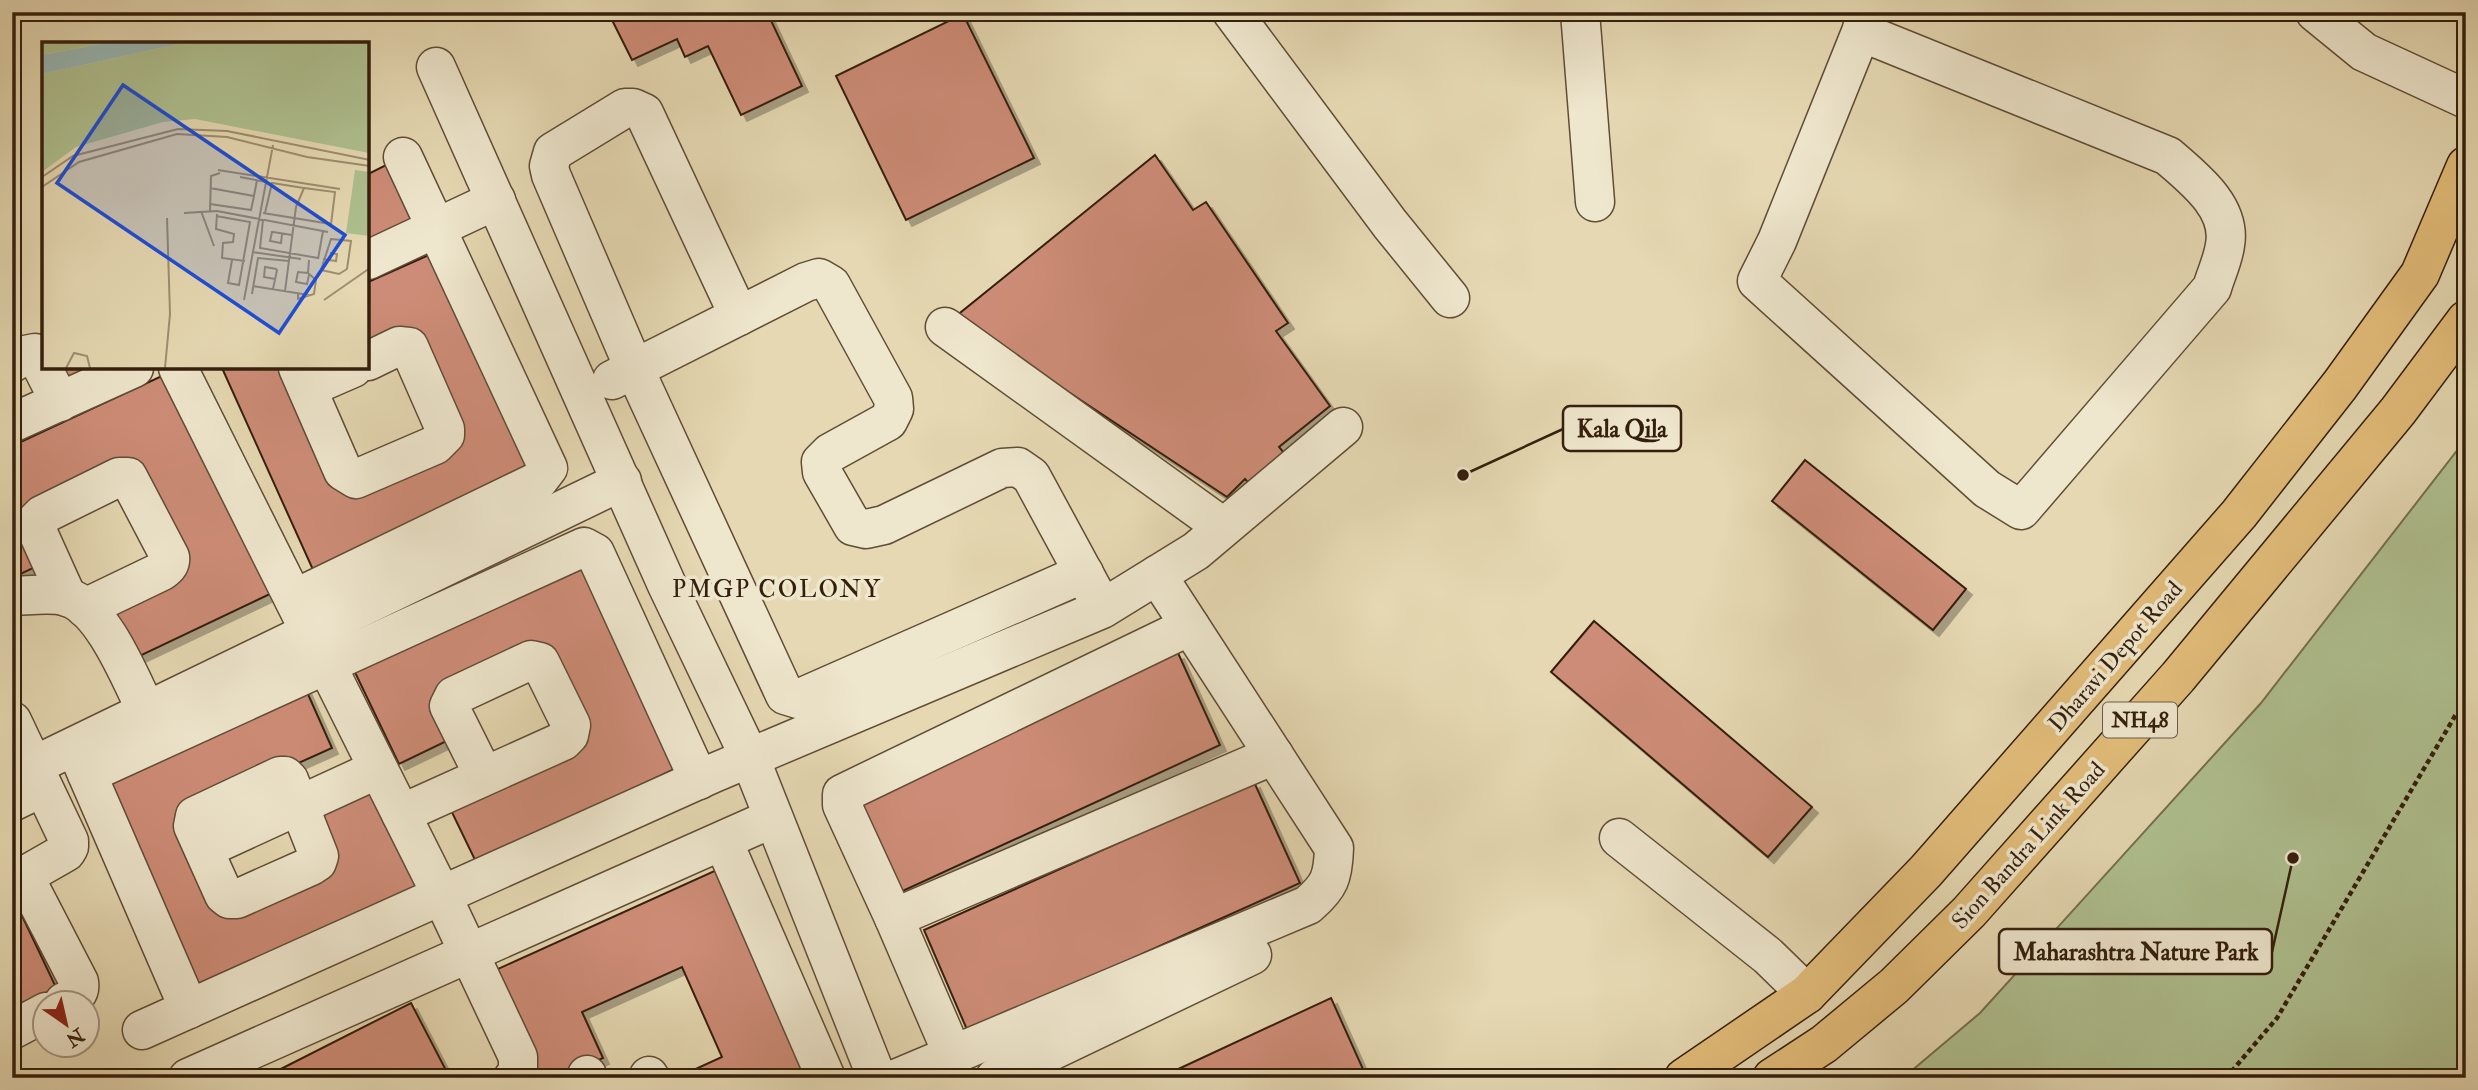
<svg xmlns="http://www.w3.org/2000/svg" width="2478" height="1090" viewBox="0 0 2478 1090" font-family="'IM FELL Double Pica',serif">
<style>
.green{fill:#afc090;stroke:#72704e;stroke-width:2}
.building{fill:#cd8c77;stroke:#341f0d;stroke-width:2;filter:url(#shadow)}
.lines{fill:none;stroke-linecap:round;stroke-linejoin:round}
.minor-casing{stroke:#604d36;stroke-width:41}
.major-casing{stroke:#341f0d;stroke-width:41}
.path{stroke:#341f0d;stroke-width:4.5;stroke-dasharray:5 3.5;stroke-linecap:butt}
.minor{stroke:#eee6cd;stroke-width:38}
.major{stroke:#e2bc79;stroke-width:38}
.labels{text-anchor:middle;stroke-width:7;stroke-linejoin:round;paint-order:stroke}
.shield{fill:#eee6cd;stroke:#6c5b47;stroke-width:2}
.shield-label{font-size:21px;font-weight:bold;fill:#341f0d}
.street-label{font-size:23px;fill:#341f0d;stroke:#eee6cd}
.neighbourhood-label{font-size:24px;letter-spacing:2px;fill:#341f0d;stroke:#eee6cd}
.inset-road{fill:none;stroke:#9e8e70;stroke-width:2}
.view{fill:#1d4ed8;fill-opacity:0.15;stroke:#1d4ed8;stroke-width:3.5}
.inset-edge{fill:none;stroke:#341f0d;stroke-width:3.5}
.leader{fill:none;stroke:#341f0d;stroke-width:2.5}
.callout-dot{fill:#341f0d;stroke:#eee6cd;stroke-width:2.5}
.callout{fill:#eee6cd;stroke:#341f0d;stroke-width:2.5}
.callout-label{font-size:24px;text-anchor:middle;font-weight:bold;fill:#341f0d}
</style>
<defs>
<filter id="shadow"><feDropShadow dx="6" dy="6" stdDeviation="0" flood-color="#0004"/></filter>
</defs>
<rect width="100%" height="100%" fill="#e5d8b2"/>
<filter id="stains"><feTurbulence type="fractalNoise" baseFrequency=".00286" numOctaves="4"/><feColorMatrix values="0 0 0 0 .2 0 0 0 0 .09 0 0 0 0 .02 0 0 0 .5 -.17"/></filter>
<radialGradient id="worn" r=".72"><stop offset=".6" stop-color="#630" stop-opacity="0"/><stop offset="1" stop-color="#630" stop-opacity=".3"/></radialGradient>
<!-- green -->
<polygon class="green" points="2466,439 2466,1078 1903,1078 1980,1013 2261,703"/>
<!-- building -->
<g class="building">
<polygon points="608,12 767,12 802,86 741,115 708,46 685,57 677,39 632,60"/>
<polygon points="963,14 1034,158 906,220 836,76"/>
<polygon points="1155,155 1193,210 1206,202 1288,323 1276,331 1330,406 1279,447 1289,459 1255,490 1245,479 1227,497 955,317"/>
<polygon points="398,159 427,218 368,246 368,174"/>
<polygon points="440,250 540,470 314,572 222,368 293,368 348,494 455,441 411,337 368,357 368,282"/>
<polygon points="59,368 106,368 69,385"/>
<polygon points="166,374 270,594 127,662 103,611 186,571 131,468 27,517 48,561 12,578 12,446"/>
<polygon points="1805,460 1966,589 1933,630 1772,501"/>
<polygon points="579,554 679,767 476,862 446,800 584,735 544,649 439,698 457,736 399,764 350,662"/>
<polygon points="1594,621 1812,807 1768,857 1551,672"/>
<polygon points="1178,653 1220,745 894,895 852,803"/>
<polygon points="303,683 332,748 180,816 224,916 332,867 309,816 373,788 420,893 195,994 96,775"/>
<polygon points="1254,782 1300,883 968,1032 924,930"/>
<polygon points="721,868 815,1078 676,1078 722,1057 682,967 582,1012 603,1058 570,1073 572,1078 533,1078 489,973"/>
<polygon points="17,905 61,998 12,1021 12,908"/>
<polygon points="1331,998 1367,1078 1159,1078"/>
<polygon points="411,1003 450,1078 263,1078"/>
</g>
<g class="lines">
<!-- minor casing -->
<g class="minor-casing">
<g id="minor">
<polyline points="1232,12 1390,224 1450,298"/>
<polyline points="1580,12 1595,202"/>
<polyline points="2315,12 2364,52 2466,99"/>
<path d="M1861,32L2168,156C2193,178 2232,207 2225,245C2223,260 2216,274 2212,288L2021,510L1987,489L1757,281L1777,241L1861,32L1867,12"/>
<polyline points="436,67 667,585 750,758 877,1078"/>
<polyline points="368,260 496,200"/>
<polyline points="739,316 644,113 633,108 625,108 553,152 549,166 551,175 634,368 785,695 798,699 1084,573"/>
<polyline points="945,327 1223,527"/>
<polyline points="12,363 25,355 35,353 60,402"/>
<polyline points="178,368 442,896 518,1057 518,1074 513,1078"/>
<polyline points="298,368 343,471 356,479 435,445 445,435 445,429 409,347 399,346 368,361"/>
<polyline points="612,380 806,282 819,278 831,285 893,398 894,409 888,421 830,453 821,462 822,472 853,526 866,529 884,525 1002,468 1018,467 1031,476 1095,594"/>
<polyline points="307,388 353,368"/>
<polyline points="12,423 134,368"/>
<path d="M12,596C27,596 53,592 67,597C103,608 130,678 146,710"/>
<path d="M67,597L39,535L37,520L42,515L119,477H128L170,557C171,564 168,567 162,571L85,608"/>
<polyline points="294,599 538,481 548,468 403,157"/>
<path d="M12,721L69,841V847L66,852L24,876L79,982C81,994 74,997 64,1002"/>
<polyline points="77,751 189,1009"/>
<polyline points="33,766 622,481"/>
<polyline points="87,774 584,547 595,553 699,780"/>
<polygon points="280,776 285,776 289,780 319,856 317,862 311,866 237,899 229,899 224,895 193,826 195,816"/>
<polyline points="12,802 43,787"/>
<polyline points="401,814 563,741 569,735 571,725 540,662 531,660 454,696 449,706 484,776"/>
<polyline points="1619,838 1768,956 1807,994"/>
<polyline points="723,841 826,1078"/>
<polyline points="204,849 378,769"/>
<polyline points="894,918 842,805 842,794 1190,626"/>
<polyline points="12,1030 46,1012"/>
<polyline points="142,1030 716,772 1102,609 1196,551 1343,427"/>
<polyline points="953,1055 894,918 1274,755"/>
<polyline points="587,1075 588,1078"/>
<polyline points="649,1076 650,1078"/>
<polyline points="188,1078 773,818"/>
<path d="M898,1078L1308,905C1330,886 1333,877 1334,848L1157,575"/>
<polyline points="995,1078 1252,955"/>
</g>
</g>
<!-- major casing -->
<g class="major-casing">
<g id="major">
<polyline points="1684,1078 1807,994 1926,871 2239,514 2340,385 2420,274 2466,166"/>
<polyline points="1772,1078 1824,1044 1894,986 1969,912 2178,677 2398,411 2466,320"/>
</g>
</g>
<!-- path -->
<polyline class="path" points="2226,1078 2277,1018 2455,716 2466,702"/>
<!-- minor -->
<use href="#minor" class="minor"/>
<!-- major -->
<use href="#major" class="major"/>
</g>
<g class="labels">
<!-- shield labels -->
<rect class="shield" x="2103" y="702.5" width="74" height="35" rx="5"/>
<g class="shield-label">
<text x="2140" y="727">NH48</text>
</g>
<!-- street labels -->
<g class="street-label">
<text transform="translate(2115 656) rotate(-49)" y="8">Dharavi Depot Road</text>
<text transform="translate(2028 845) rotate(-48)" y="8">Sion Bandra Link Road</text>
</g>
<!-- neighbourhood labels -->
<g class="neighbourhood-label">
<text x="777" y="597">PMGP COLONY</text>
</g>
</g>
<!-- overview -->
<g transform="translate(42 42)">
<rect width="327" height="327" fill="#e5d8b2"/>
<path d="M0,1H64L0,13ZM141,1H327V111L153,77L121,80L34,105L0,130V32ZM313,128L327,130V194L304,191Z" fill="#afc090"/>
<path d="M64,1H141L0,32V13Z" fill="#99b8b6"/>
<path class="inset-road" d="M176,128L298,147M0,135L31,114L136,87L185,89L328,118M198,135L224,140M0,145L37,120L135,92L185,95L265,115L328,124M168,146L212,154L215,138M168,162L209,168L212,154M159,169L172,204M168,169L169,134L178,131M142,171L175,169L286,190M221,171L289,182L293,150L262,146M223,171L230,141L262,146L254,165L243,249M175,172L174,187L192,192L191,200L181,201L180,216L203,219M174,174L208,180L197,243L186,241L190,218M221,178L218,206L276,216M240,192L239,201L228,199L230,190H231L250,193M289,197L309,199L305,227L297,232L279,228ZM210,210L259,217M276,217L281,189M281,217L294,219L295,212L288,211M266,231L256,230L254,240L265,242L267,233M211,244L267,253M231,247L235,228L234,227L223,225L222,235L233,237M256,251V257L272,252L274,238L266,231L267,218M210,252L216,216L247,219M202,258L231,103M282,258L328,226M24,326L32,311L45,314L48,326M123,326L128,272L125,176"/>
<path class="view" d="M81,43L303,193L237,291L15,141Z"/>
<rect width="327" height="327" class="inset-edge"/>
</g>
<!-- callouts -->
<path class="leader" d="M1463 475L1563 429M2293 858L2272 952"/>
<g class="callout-dot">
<circle cx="1463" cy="475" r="7"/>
<circle cx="2293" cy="858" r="7"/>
</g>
<g class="callout">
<rect x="1563" y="406" width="118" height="45" rx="7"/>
<rect x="1999" y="929" width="273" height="45" rx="7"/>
</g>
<g class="callout-label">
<text x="1622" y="437">Kala Qila</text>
<text x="2136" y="960">Maharashtra Nature Park</text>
</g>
<!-- margin -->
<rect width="2478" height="1090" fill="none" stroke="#e5d8b2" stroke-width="42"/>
<rect x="14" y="14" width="2450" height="1062" fill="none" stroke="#341f0d" stroke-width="3.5"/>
<rect x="21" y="21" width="2436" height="1048" fill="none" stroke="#341f0d" stroke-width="2"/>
<!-- north arrow -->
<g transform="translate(66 1024) rotate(146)"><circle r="33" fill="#eee6cd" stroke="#a49680" stroke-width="2"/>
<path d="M0-5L12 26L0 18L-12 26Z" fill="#8f2418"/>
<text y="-10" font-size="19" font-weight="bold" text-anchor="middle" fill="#341f0d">N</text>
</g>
<rect width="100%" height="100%" filter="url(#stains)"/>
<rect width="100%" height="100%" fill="url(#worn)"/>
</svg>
